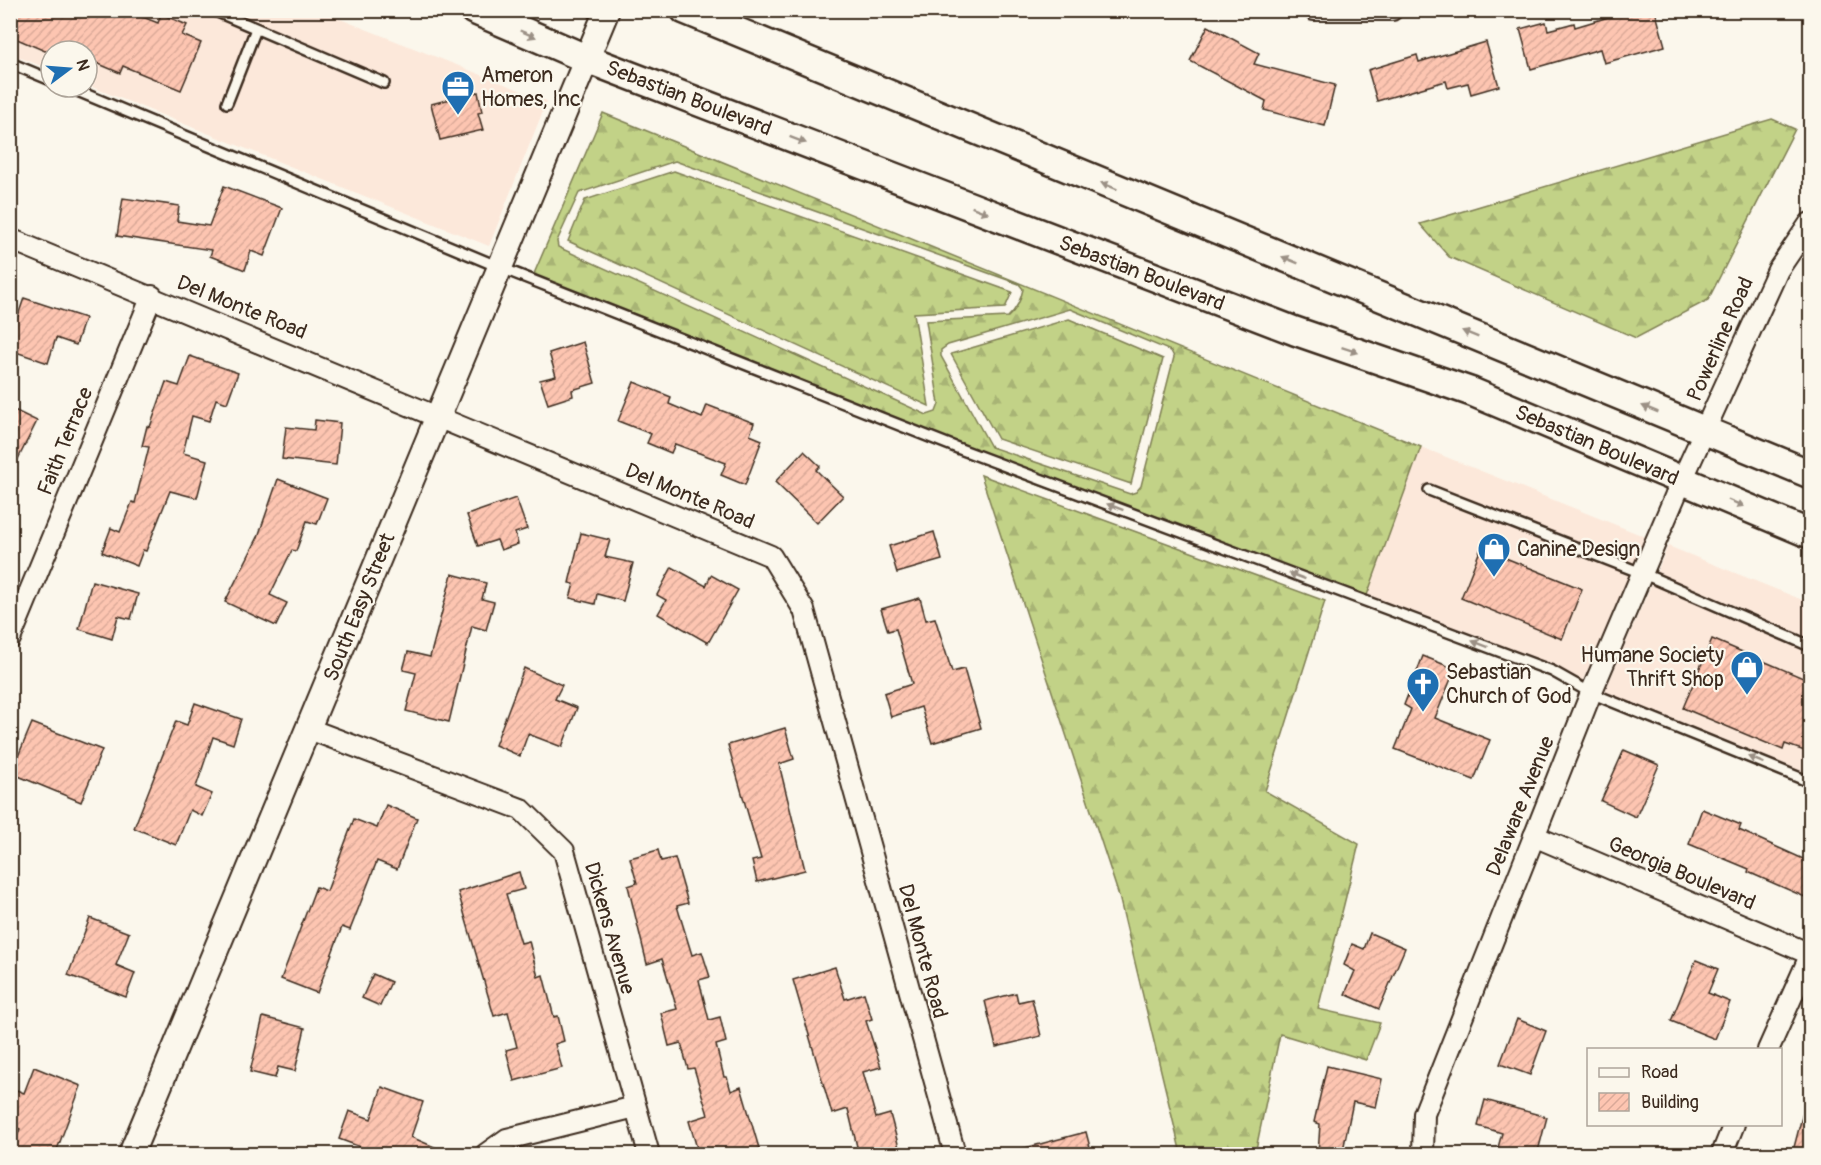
<svg xmlns="http://www.w3.org/2000/svg" width="1821" height="1165" viewBox="0 0 1821 1165" font-family="Pangolin,sans-serif">
<style>
.built{fill:#fce8da}
.forest{fill:url(#forest-firs);stroke:#7e7e52;stroke-width:1.5;fill-rule:evenodd}
.building{fill:url(#building-hatch);stroke:#3b2a1e;stroke-width:1.5}
.lines{fill:none;stroke-linecap:round;stroke-linejoin:round}
.service-casing{stroke:#3b2a1e;stroke-width:14}
.minor-casing{stroke:#3b2a1e;stroke-width:24}
.tertiary-casing{stroke:#3b2a1e;stroke-width:28}
.secondary-casing{stroke:#3b2a1e;stroke-width:32}
.service{stroke:#fbf7ec;stroke-width:9}
.minor{stroke:#fbf7ec;stroke-width:20}
.tertiary{stroke:#fbf7ec;stroke-width:24}
.secondary{stroke:#fbf7ec;stroke-width:27}
.oneway{fill:#9b9085}
.labels{text-anchor:middle;stroke-width:4.5;stroke-linejoin:round;paint-order:stroke}
.poi-label{font-size:21px;fill:#3b2a1e;stroke:#fbf7ec;text-anchor:start}
.street-label{font-size:21px;fill:#3b2a1e;stroke:#fbf7ec}
</style>
<defs>
<pattern id="forest-firs" width="22" height="20" patternUnits="userSpaceOnUse" patternTransform="scale(1.5)"><rect width="22" height="20" fill="#c2d287"/><path d="M5 1l3.5 6h-7zM16 11l3.5 6h-7z" fill="#a8b474"/></pattern>
<pattern id="building-hatch" width="6" height="6" patternUnits="userSpaceOnUse" patternTransform="scale(1.5)"><rect width="6" height="6" fill="#fdc5b1"/><path d="M-1 1l2-2M0 6l6-6M5 7l2-2" fill="none" stroke="#daa998"/></pattern>
</defs>
<rect width="100%" height="100%" fill="#fbf7ec"/>
<filter id="ink" filterUnits="userSpaceOnUse"><feTurbulence type="fractalNoise" baseFrequency=".0167" numOctaves="2"/><feDisplacementMap in="SourceGraphic" scale="12" xChannelSelector="R" yChannelSelector="G"/><feConvolveMatrix kernelMatrix="1 2 1 2 8 2 1 2 1" color-interpolation-filters="sRGB"/></filter>
<g filter="url(#ink)">
<!-- built -->
<g class="built">
<polygon points="10,11 320,11 547,101 489,246 87,85 87,51 51,51 51,70 11,54"/>
<polygon points="1421,447 1646,537 1581,685 1366,598"/>
<polygon points="1668,546 1810,603 1810,777 1604,693"/>
</g>
<!-- forest -->
<g class="forest">
<path d="M603,113L1421,447L1366,598L1325,590L1000,471L998,465L533,276ZM675,161L1019,284L1023,289C1021,300 1016,310 1008,317L926,321L939,404L936,412L927,415L558,247L557,241L579,193ZM1070,309L1171,351L1174,357L1141,486L1136,492L1130,494L991,447L941,356V350L948,345Z"/>
<polygon points="1772,119 1795,129 1708,300 1636,338 1449,257 1420,224"/>
<polygon points="674,171 1012,292 1005,308 914,313 929,406 568,241 585,200"/>
<polygon points="1069,319 1163,359 1131,484 998,439 951,354"/>
<polygon points="981,475 1325,601 1265,791 1359,844 1318,1009 1380,1023 1366,1060 1280,1034 1255,1154 1181,1154 1119,896"/>
</g>
<!-- building -->
<g class="building">
<polygon points="10,10 125,10 158,23 161,14 187,25 182,35 201,43 181,90 123,66 120,73 87,59 87,51 45,51 10,36"/>
<polygon points="1632,10 1655,10 1665,46 1604,63 1600,49 1531,69 1520,29 1546,22 1548,30 1574,23 1575,27"/>
<polygon points="1208,26 1259,53 1254,64 1335,85 1325,126 1264,110 1266,101 1190,61"/>
<polygon points="1486,42 1499,86 1471,94 1468,83 1448,88 1446,81 1377,101 1368,70 1417,55 1419,62"/>
<polygon points="478,92 482,112 478,113 483,130 440,140 431,104"/>
<polygon points="224,186 282,208 264,256 251,251 245,270 210,256 212,250 117,236 123,198 179,206 177,221 209,226"/>
<polygon points="24,298 85,318 76,345 56,338 48,363 10,350 10,339"/>
<polygon points="583,342 595,383 572,390 573,396 548,404 540,380 556,376 549,353"/>
<polygon points="190,356 238,373 227,403 216,399 209,421 192,416 183,453 207,460 197,498 170,491 146,551 143,550 137,566 102,552 111,528 120,532 132,502 135,503 149,447 142,446 147,426 150,427 166,382 179,386"/>
<polygon points="634,382 671,397 669,404 702,418 707,405 754,423 750,435 762,440 745,485 721,475 726,463 675,444 671,453 647,443 651,434 618,421"/>
<polygon points="10,408 37,421 10,475"/>
<polygon points="315,420 340,423 336,465 282,459 286,427 314,430"/>
<polygon points="804,451 820,466 816,470 843,496 817,523 775,482"/>
<polygon points="278,479 327,498 317,524 307,521 296,551 292,550 270,595 287,603 276,626 225,602 258,537"/>
<polygon points="516,498 527,529 515,533 518,544 501,550 497,540 478,546 467,515"/>
<polygon points="934,532 942,560 897,573 889,546"/>
<polygon points="581,533 610,540 605,557 633,563 623,601 597,594 595,604 570,598 574,584 569,583"/>
<polygon points="1481,548 1582,589 1562,639 1461,598"/>
<polygon points="672,567 706,586 711,575 738,590 708,643 658,614 666,600 657,595"/>
<polygon points="452,574 486,583 482,599 494,602 486,630 472,626 449,722 406,711 416,673 403,670 408,652 430,657"/>
<polygon points="92,581 138,594 131,619 118,616 112,639 79,629"/>
<polygon points="920,598 926,620 935,618 952,672 964,669 981,728 932,743 921,707 891,717 884,693 912,684 896,629 888,631 881,609"/>
<polygon points="1712,639 1810,681 1810,753 1785,744 1783,750 1683,708"/>
<polygon points="1423,656 1455,669 1435,718 1490,740 1474,780 1395,749 1411,709 1404,705"/>
<polygon points="524,668 562,685 555,699 577,708 562,747 528,734 520,756 495,745"/>
<polygon points="195,703 241,719 233,744 213,737 196,787 212,794 202,816 190,810 176,845 134,828 176,721 187,725"/>
<polygon points="32,723 102,750 81,802 11,773"/>
<polygon points="785,728 794,759 779,764 805,870 757,882 752,861 761,859 728,745"/>
<polygon points="1624,750 1659,765 1636,817 1601,801"/>
<polygon points="386,805 417,818 397,869 377,861 350,930 342,927 317,993 281,979 316,887 327,891 354,819 377,828"/>
<polygon points="1702,809 1741,825 1739,830 1810,862 1810,885 1805,897 1748,872 1749,869 1689,844"/>
<polygon points="658,850 661,861 675,858 688,903 677,906 692,955 702,952 710,977 699,980 709,1020 720,1017 726,1042 716,1045 724,1077 727,1077 731,1091 741,1087 761,1155 699,1155 689,1121 708,1115 694,1068 688,1069 681,1043 669,1046 661,1013 677,1009 662,959 647,964 628,886 637,883 630,858"/>
<polygon points="519,872 524,889 506,894 521,943 529,941 538,977 543,975 554,1017 558,1016 564,1041 555,1044 562,1068 514,1081 506,1050 517,1047 508,1012 494,1016 458,892"/>
<polygon points="90,918 129,933 116,965 135,973 126,997 68,975"/>
<polygon points="1370,933 1405,948 1379,1009 1345,994 1355,971 1344,965 1352,944 1364,949"/>
<polygon points="1696,960 1718,969 1708,993 1730,1002 1715,1039 1671,1021"/>
<polygon points="835,967 845,999 864,993 872,1019 866,1021 881,1067 863,1072 876,1118 890,1114 901,1155 859,1155 848,1109 832,1114 793,980"/>
<polygon points="373,974 391,982 380,1006 362,998"/>
<polygon points="1016,993 1018,1002 1032,999 1041,1036 996,1047 985,1001"/>
<polygon points="263,1017 305,1028 295,1071 278,1067 275,1078 250,1072"/>
<polygon points="1517,1019 1546,1031 1530,1075 1500,1064"/>
<polygon points="1327,1066 1382,1079 1376,1107 1353,1102 1342,1155 1318,1155 1320,1124 1314,1122"/>
<polygon points="34,1067 81,1086 55,1155 10,1155 20,1129 10,1125 10,1098 14,1089 24,1093"/>
<polygon points="382,1087 423,1102 411,1137 453,1155 382,1155 339,1139 349,1111 371,1119"/>
<polygon points="1485,1100 1547,1117 1537,1155 1496,1155 1502,1133 1478,1126"/>
<polygon points="1805,1105 1810,1106 1810,1155 1792,1155"/>
<polygon points="1086,1132 1092,1155 1022,1155 1021,1149"/>
</g>
<g class="lines">
<!-- service casing -->
<g class="service-casing">
<g id="service">
<polyline points="213,10 384,83"/>
<polyline points="10,63 51,80"/>
<polyline points="68,87 499,267 960,449 1552,671 1591,693 1810,782"/>
<polyline points="227,103 256,29"/>
<polyline points="1429,490 1644,574 1810,646"/>
</g>
</g>
<!-- minor casing -->
<g class="minor-casing">
<g id="minor">
<polyline points="1314,10 1392,10"/>
<polyline points="10,239 771,556 804,610 955,1154"/>
<polyline points="10,639 152,296"/>
<polyline points="309,729 521,809 564,851 649,1154"/>
<polyline points="1534,836 1810,954"/>
<polyline points="1768,1050 1810,956"/>
<polyline points="486,1154 507,1139 635,1107"/>
<polyline points="1423,1154 1424,1114 1591,693 1682,480 1778,270 1810,223"/>
<polyline points="1722,1154 1734,1124"/>
</g>
</g>
<!-- tertiary casing -->
<g class="tertiary-casing">
<polyline id="tertiary" points="131,1154 607,10"/>
</g>
<!-- secondary casing -->
<g class="secondary-casing">
<g id="secondary">
<polyline points="474,10 587,59 1295,331 1472,392 1810,534"/>
<polyline points="685,10 1810,474"/>
</g>
</g>
<!-- service -->
<use href="#service" class="service"/>
<!-- minor -->
<use href="#minor" class="minor"/>
<!-- tertiary -->
<use href="#tertiary" class="tertiary"/>
<!-- secondary -->
<use href="#secondary" class="secondary"/>
</g>
<!-- one-way arrows -->
<defs><path id="oneway-solid" d="M-6-.8H1V-3.2L6.5 0L1 3.2V.8H-6Z" transform="scale(1.5)"/></defs>
<g class="oneway">
<use href="#oneway-solid" transform="translate(528 34) rotate(23)"/>
<use href="#oneway-solid" transform="translate(798 140) rotate(21)"/>
<use href="#oneway-solid" transform="translate(1109 186) rotate(-158)"/>
<use href="#oneway-solid" transform="translate(980 210) rotate(21)"/>
<use href="#oneway-solid" transform="translate(1290 260) rotate(-158)"/>
<use href="#oneway-solid" transform="translate(1470 334) rotate(-158)"/>
<use href="#oneway-solid" transform="translate(1350 350) rotate(19)"/>
<use href="#oneway-solid" transform="translate(1650 409) rotate(-158)"/>
<use href="#oneway-solid" transform="translate(1736 503) rotate(23)"/>
<use href="#oneway-solid" transform="translate(1115 507) rotate(-159)"/>
<use href="#oneway-solid" transform="translate(1297 576) rotate(-159)"/>
<use href="#oneway-solid" transform="translate(1480 644) rotate(-159)"/>
<use href="#oneway-solid" transform="translate(1756 760) rotate(-158)"/>
</g>
</g>
<!-- icons -->
<defs>
<g id="office-pin" transform="scale(1.725)"><path d="M0 17L-7.5 6A9.5 9.5 0 1 1 7.5 6Z" fill="#1f6fb2" stroke="#fbf7ec"/><path d="M-6-3h4V-5.5h4V-3h4V5H-6ZM-1-4.5V-3h2v-1.5ZM-6 0V1H6V0Z" fill="#fff"/></g>
<g id="shop-pin" transform="scale(1.725)"><path d="M0 17L-7.5 6A9.5 9.5 0 1 1 7.5 6Z" fill="#1f6fb2" stroke="#fbf7ec"/><path d="M-5-2.5h2.3a2.7 3.5 0 0 1 5.4 0H5L5.5 6h-11ZM-1.5-2.5h3a1.5 2.3 0 0 0-3 0Z" fill="#fff"/></g>
<g id="church-pin" transform="scale(1.725)"><path d="M0 17L-7.5 6A9.5 9.5 0 1 1 7.5 6Z" fill="#1f6fb2" stroke="#fbf7ec"/><path d="M-1.2-6h2.4v3.5h3.3v2.4h-3.3V6h-2.4V-.1h-3.3v-2.4h3.3Z" fill="#fff"/></g>
</defs>
<g fill-rule="evenodd">
<use href="#office-pin" x="458" y="87"/>
<use href="#shop-pin" x="1494" y="549"/>
<use href="#shop-pin" x="1747" y="667"/>
<use href="#church-pin" x="1423" y="684"/>
</g>
<g class="labels">
<!-- poi labels -->
<g class="poi-label">
<text x="481" y="82">Ameron<tspan x="481" dy="24">Homes, Inc</tspan></text>
<text x="1517" y="556">Canine Design</text>
<text x="1724" y="662" text-anchor="end">Humane Society<tspan x="1724" dy="24">Thrift Shop</tspan></text>
<text x="1446" y="679">Sebastian<tspan x="1446" dy="24">Church of God</tspan></text>
</g>
<!-- street labels -->
<g class="street-label">
<text transform="translate(689 98) rotate(21)" y="7">Sebastian Boulevard</text>
<text transform="translate(1142 273) rotate(21)" y="7">Sebastian Boulevard</text>
<text transform="translate(242 307) rotate(22)" y="7">Del Monte Road</text>
<text transform="translate(1720 339) rotate(-66)" y="7">Powerline Road</text>
<text transform="translate(65 441) rotate(-68)" y="7">Faith Terrace</text>
<text transform="translate(1597 445) rotate(23)" y="7">Sebastian Boulevard</text>
<text transform="translate(690 496) rotate(23)" y="7">Del Monte Road</text>
<text transform="translate(359 607) rotate(-68)" y="7">South Easy Street</text>
<text transform="translate(1520 806) rotate(-68)" y="7">Delaware Avenue</text>
<text transform="translate(1682 873) rotate(23)" y="7">Georgia Boulevard</text>
<text transform="translate(610 928) rotate(74)" y="7">Dickens Avenue</text>
<text transform="translate(923 951) rotate(75)" y="7">Del Monte Road</text>
</g>
</g>
<!-- margin -->
<rect width="1821" height="1165" fill="none" stroke="#fbf7ec" stroke-width="36"/>
<rect x="18" y="18" width="1785" height="1129" fill="none" stroke="#3b2a1e" stroke-width="2" filter="url(#ink)"/>
<!-- legend -->
<rect x="1587" y="1048" width="195" height="78" fill="#fbf7ec" stroke="#aea59a" stroke-width="1.5"/>
<rect x="1599" y="1068" width="30" height="9" fill="#fbf7ec" stroke="#aea59a" stroke-width="1.5"/>
<text x="1641" y="1078" font-size="18" fill="#3b2a1e">Road</text>
<rect x="1599" y="1093" width="30" height="18" fill="url(#building-hatch)" stroke="#aea59a" stroke-width="1.5"/>
<text x="1641" y="1108" font-size="18" fill="#3b2a1e">Building</text>
<!-- north arrow -->
<g transform="translate(69 69) rotate(74)"><circle r="28" fill="#fbf7ec" stroke="#aea59a" stroke-width="1.5"/>
<path d="M0-4.5L10 22L0 15L-10 22Z" fill="#1f6fb2"/>
<text y="-9" font-size="16" font-weight="bold" text-anchor="middle" fill="#3b2a1e">N</text>
</g>
</svg>
